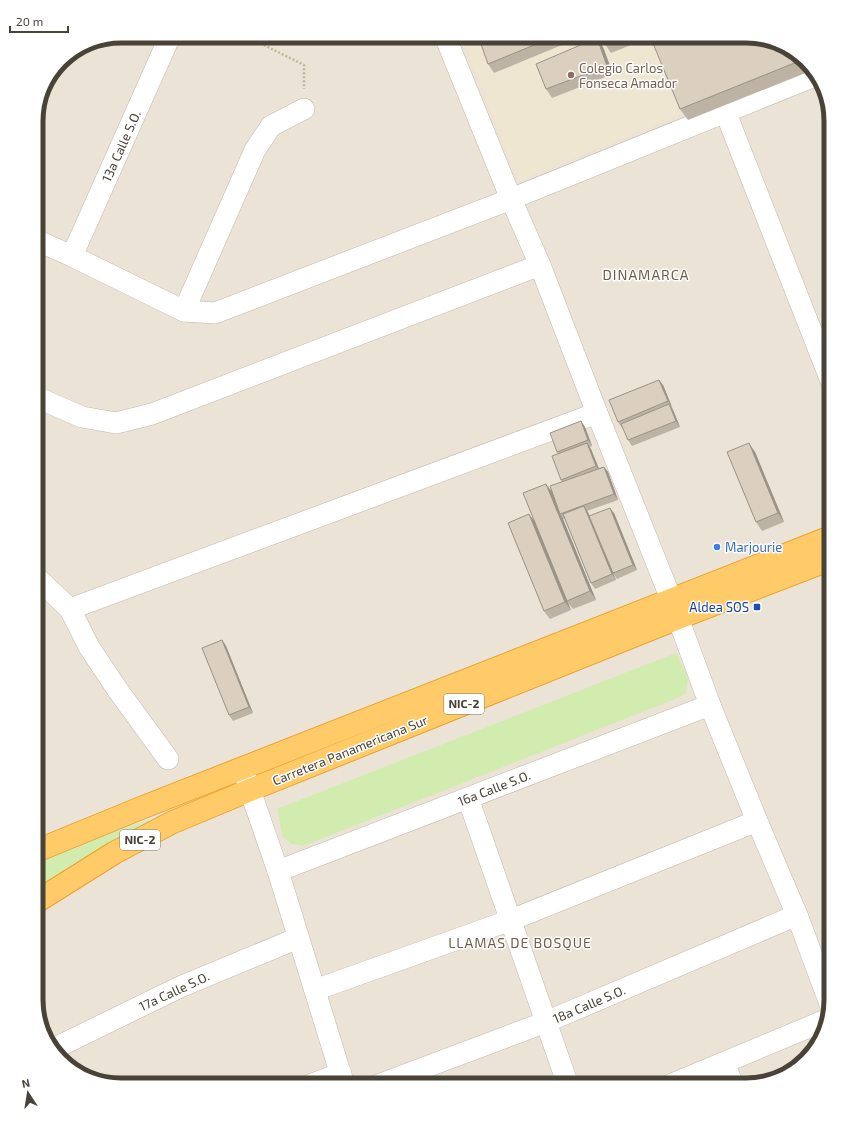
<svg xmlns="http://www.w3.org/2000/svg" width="867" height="1121" viewBox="0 0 867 1121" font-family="'Exo 2',sans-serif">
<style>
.residential{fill:#eae3d6}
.education{fill:#efe6d1}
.green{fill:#d1ecae}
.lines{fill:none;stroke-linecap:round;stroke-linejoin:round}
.street-casing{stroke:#c2b9aa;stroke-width:22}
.highway-casing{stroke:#eaa12e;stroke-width:24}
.path{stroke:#c5b59a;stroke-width:2.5;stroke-dasharray:2 2;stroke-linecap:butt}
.street{stroke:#fff;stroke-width:21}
.highway{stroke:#ffcb69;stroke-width:22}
.wall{fill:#bcb3a4}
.shaded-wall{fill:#999286}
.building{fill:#dbd0bf;stroke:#999286}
.education-dot{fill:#8d6e63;stroke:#fff;stroke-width:1.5}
.shop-dot{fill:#3f7fe0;stroke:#fff;stroke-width:1.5}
.transit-dot{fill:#1a4fb4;stroke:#fff;stroke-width:1.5}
.labels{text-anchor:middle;stroke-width:3;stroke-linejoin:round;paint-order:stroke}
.shield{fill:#fff;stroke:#807b72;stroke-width:1}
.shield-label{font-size:12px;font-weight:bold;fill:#494236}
.education-label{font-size:13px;fill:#785e54;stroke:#fff;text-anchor:start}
.street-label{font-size:13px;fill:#494236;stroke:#fff}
.shop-label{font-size:13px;fill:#366cbe;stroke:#fff;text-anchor:start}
.transit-label{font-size:13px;fill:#164399;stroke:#fff;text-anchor:end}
.neighbourhood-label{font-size:14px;letter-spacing:1px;fill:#6d5f4c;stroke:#fff}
.rim{fill:none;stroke:#494236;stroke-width:5}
</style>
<rect width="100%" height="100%" fill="#f5f1e8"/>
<!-- residential -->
<polygon class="residential" points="121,36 751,36 789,48 817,74 831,121 831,1000 820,1042 793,1071 746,1085 121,1085 79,1074 50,1047 36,1000 36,115 45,84 65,57 89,42"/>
<!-- education -->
<polygon class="education" points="461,36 649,36 681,115 518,181"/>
<!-- green -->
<g class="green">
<polygon points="676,653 688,678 686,693 675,699 303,846 292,844 283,837 277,809"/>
<polygon points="159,817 36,892 36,864 81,843 128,827"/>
</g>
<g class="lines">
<!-- street casing -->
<g class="street-casing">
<g id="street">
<polyline points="445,36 511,199 540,265 597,413 671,599 710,705 757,821 797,915 830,1004"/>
<polyline points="725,111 831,381"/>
<polyline points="36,240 72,256 184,311 215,313 511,199 817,75"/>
<polyline points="72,256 170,36"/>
<polyline points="184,311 255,150 271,126 304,109"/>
<polyline points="36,397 82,417 116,423 152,414 540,265"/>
<polyline points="36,577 70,609 89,647 117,689 168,759"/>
<polyline points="70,609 597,413"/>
<polyline points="244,773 278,871 344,1085"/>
<polyline points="468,798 568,1085"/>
<polyline points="278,871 710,705"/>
<polyline points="315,990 511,920 757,821"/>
<polyline points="53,1049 180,987 298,938"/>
<polyline points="724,1063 733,1085"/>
<polyline points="310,1085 341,1073"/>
<polyline points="378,1085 546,1022 797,915"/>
<polyline points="670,1085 826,1020"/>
</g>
</g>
<!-- highway casing -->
<g class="highway-casing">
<g id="highway">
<polyline points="36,851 141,808 831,537"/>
<polyline points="36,902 114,853 173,822 250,790 678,618 831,559"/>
</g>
</g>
<!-- path -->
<polyline class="path" points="246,36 304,65 304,89"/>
<!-- street -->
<use href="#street" class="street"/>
<!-- highway -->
<use href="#highway" class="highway"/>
</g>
<!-- wall -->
<g class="wall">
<polygon points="480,36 489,36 482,39"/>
<polygon points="558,36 562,45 494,73 488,64 481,44"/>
<polygon points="603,36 639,36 641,41 611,53 605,44"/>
<polygon points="597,38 603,47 613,74 552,98 546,89"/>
<polygon points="789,48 813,70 688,120 680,109"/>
<polygon points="659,380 663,385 672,407 673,410 680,427 632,446 628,440 623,427 622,428 618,422"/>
<polygon points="581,421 585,427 592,446 590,447 599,468 604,467 608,472 618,500 587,511 589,516 614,513 637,570 617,579 613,573 598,537 616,580 595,589 591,583 565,519 563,519 596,600 573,609 568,603 571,610 550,619 544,611 534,521 551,491 562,482 561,480 559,454 557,452"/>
<polygon points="755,452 784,522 762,531 756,522"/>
<polygon points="222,640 226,646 253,713 233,721 229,715"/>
</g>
<!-- shaded-wall -->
<g class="shaded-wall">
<polygon points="556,36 558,36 562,45"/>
<polygon points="637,36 639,36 641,41"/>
<polygon points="597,38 603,47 613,74 607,66"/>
<polygon points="659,380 663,385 672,407 668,401"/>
<polygon points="669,404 673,410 680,427 676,421"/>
<polygon points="581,421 585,427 592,446 588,440"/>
<polygon points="587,443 591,449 600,472 596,466"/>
<polygon points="749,443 755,452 784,522 778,513"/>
<polygon points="604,467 608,472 618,500 614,494"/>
<polygon points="546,484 552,492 560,514 563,519 596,600 590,591"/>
<polygon points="584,506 588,512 616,580 612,574"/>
<polygon points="610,508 614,513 637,570 633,565"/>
<polygon points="529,514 535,522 567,601 571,610 565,602"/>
<polygon points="222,640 226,646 253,713 249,707"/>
</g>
<!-- building -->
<g class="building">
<polygon points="500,36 556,36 488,64 481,44"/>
<polygon points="603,36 626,36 605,44"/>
<polygon points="650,36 751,36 789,48 802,60 680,109"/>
<polygon points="597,38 607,66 546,89 536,64"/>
<polygon points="659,380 668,401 618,422 609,400"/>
<polygon points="669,404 676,421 628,440 621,424"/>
<polygon points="581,421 588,440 557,452 550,433"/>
<polygon points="587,443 596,466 561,480 552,456"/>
<polygon points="749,443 778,513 756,522 727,452"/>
<polygon points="604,467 614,494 560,514 550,486"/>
<polygon points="546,484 590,591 567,601 523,493"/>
<polygon points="584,506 612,574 591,583 563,514"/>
<polygon points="610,508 633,565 613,573 589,516"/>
<polygon points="529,514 565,602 544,611 508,523"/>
<polygon points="222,640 249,707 229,715 202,648"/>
</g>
<!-- markers -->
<circle class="education-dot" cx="571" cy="75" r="4"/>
<circle class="shop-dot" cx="717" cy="547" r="4"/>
<rect class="transit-dot" x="753" y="603" width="8" height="8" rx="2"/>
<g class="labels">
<!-- shield labels -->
<g class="shield">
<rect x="444" y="694" width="40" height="20" rx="3"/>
<rect x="120" y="830" width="40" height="20" rx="3"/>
</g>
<g class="shield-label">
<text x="464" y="708">NIC-2</text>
<text x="140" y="844">NIC-2</text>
</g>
<!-- education labels -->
<g class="education-label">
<text x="579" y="73">Colegio Carlos<tspan x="579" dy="15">Fonseca Amador</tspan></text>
</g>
<!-- street labels -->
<g class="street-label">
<text transform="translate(121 146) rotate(-66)" y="5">13a Calle S.O.</text>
<text transform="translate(350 750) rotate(-22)" y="5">Carretera Panamericana Sur</text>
<text transform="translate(494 788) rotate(-21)" y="5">16a Calle S.O.</text>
<text transform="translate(174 991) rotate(-25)" y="5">17a Calle S.O.</text>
<text transform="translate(589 1004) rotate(-23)" y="5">18a Calle S.O.</text>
</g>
<!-- shop labels -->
<g class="shop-label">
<text x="725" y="552">Marjourie</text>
</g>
<!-- transit labels -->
<g class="transit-label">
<text x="749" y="612">Aldea SOS</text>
</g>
<!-- neighbourhood labels -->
<g class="neighbourhood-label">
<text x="646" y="280">DINAMARCA</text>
<text x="520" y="948">LLAMAS DE BOSQUE</text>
</g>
</g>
<!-- crop -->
<path d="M0 0H867V1121H0ZM121 43H746A78 78 0 0 1 824 121V1000A78 78 0 0 1 746 1078H121A78 78 0 0 1 43 1000V121A78 78 0 0 1 121 43Z" fill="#fff" fill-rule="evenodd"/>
<path class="rim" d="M121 43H746A78 78 0 0 1 824 121V1000A78 78 0 0 1 746 1078H121A78 78 0 0 1 43 1000V121A78 78 0 0 1 121 43Z"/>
<!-- north arrow -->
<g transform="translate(28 1093) rotate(348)" stroke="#ffffff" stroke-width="3" paint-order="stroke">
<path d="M0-3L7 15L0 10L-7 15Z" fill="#494236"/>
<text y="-6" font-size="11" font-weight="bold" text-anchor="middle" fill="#494236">N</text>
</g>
<!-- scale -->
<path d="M10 26v6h58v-6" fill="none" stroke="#494236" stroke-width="2"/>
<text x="16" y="26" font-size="12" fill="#494236" stroke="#ffffff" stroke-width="3" paint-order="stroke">20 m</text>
</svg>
